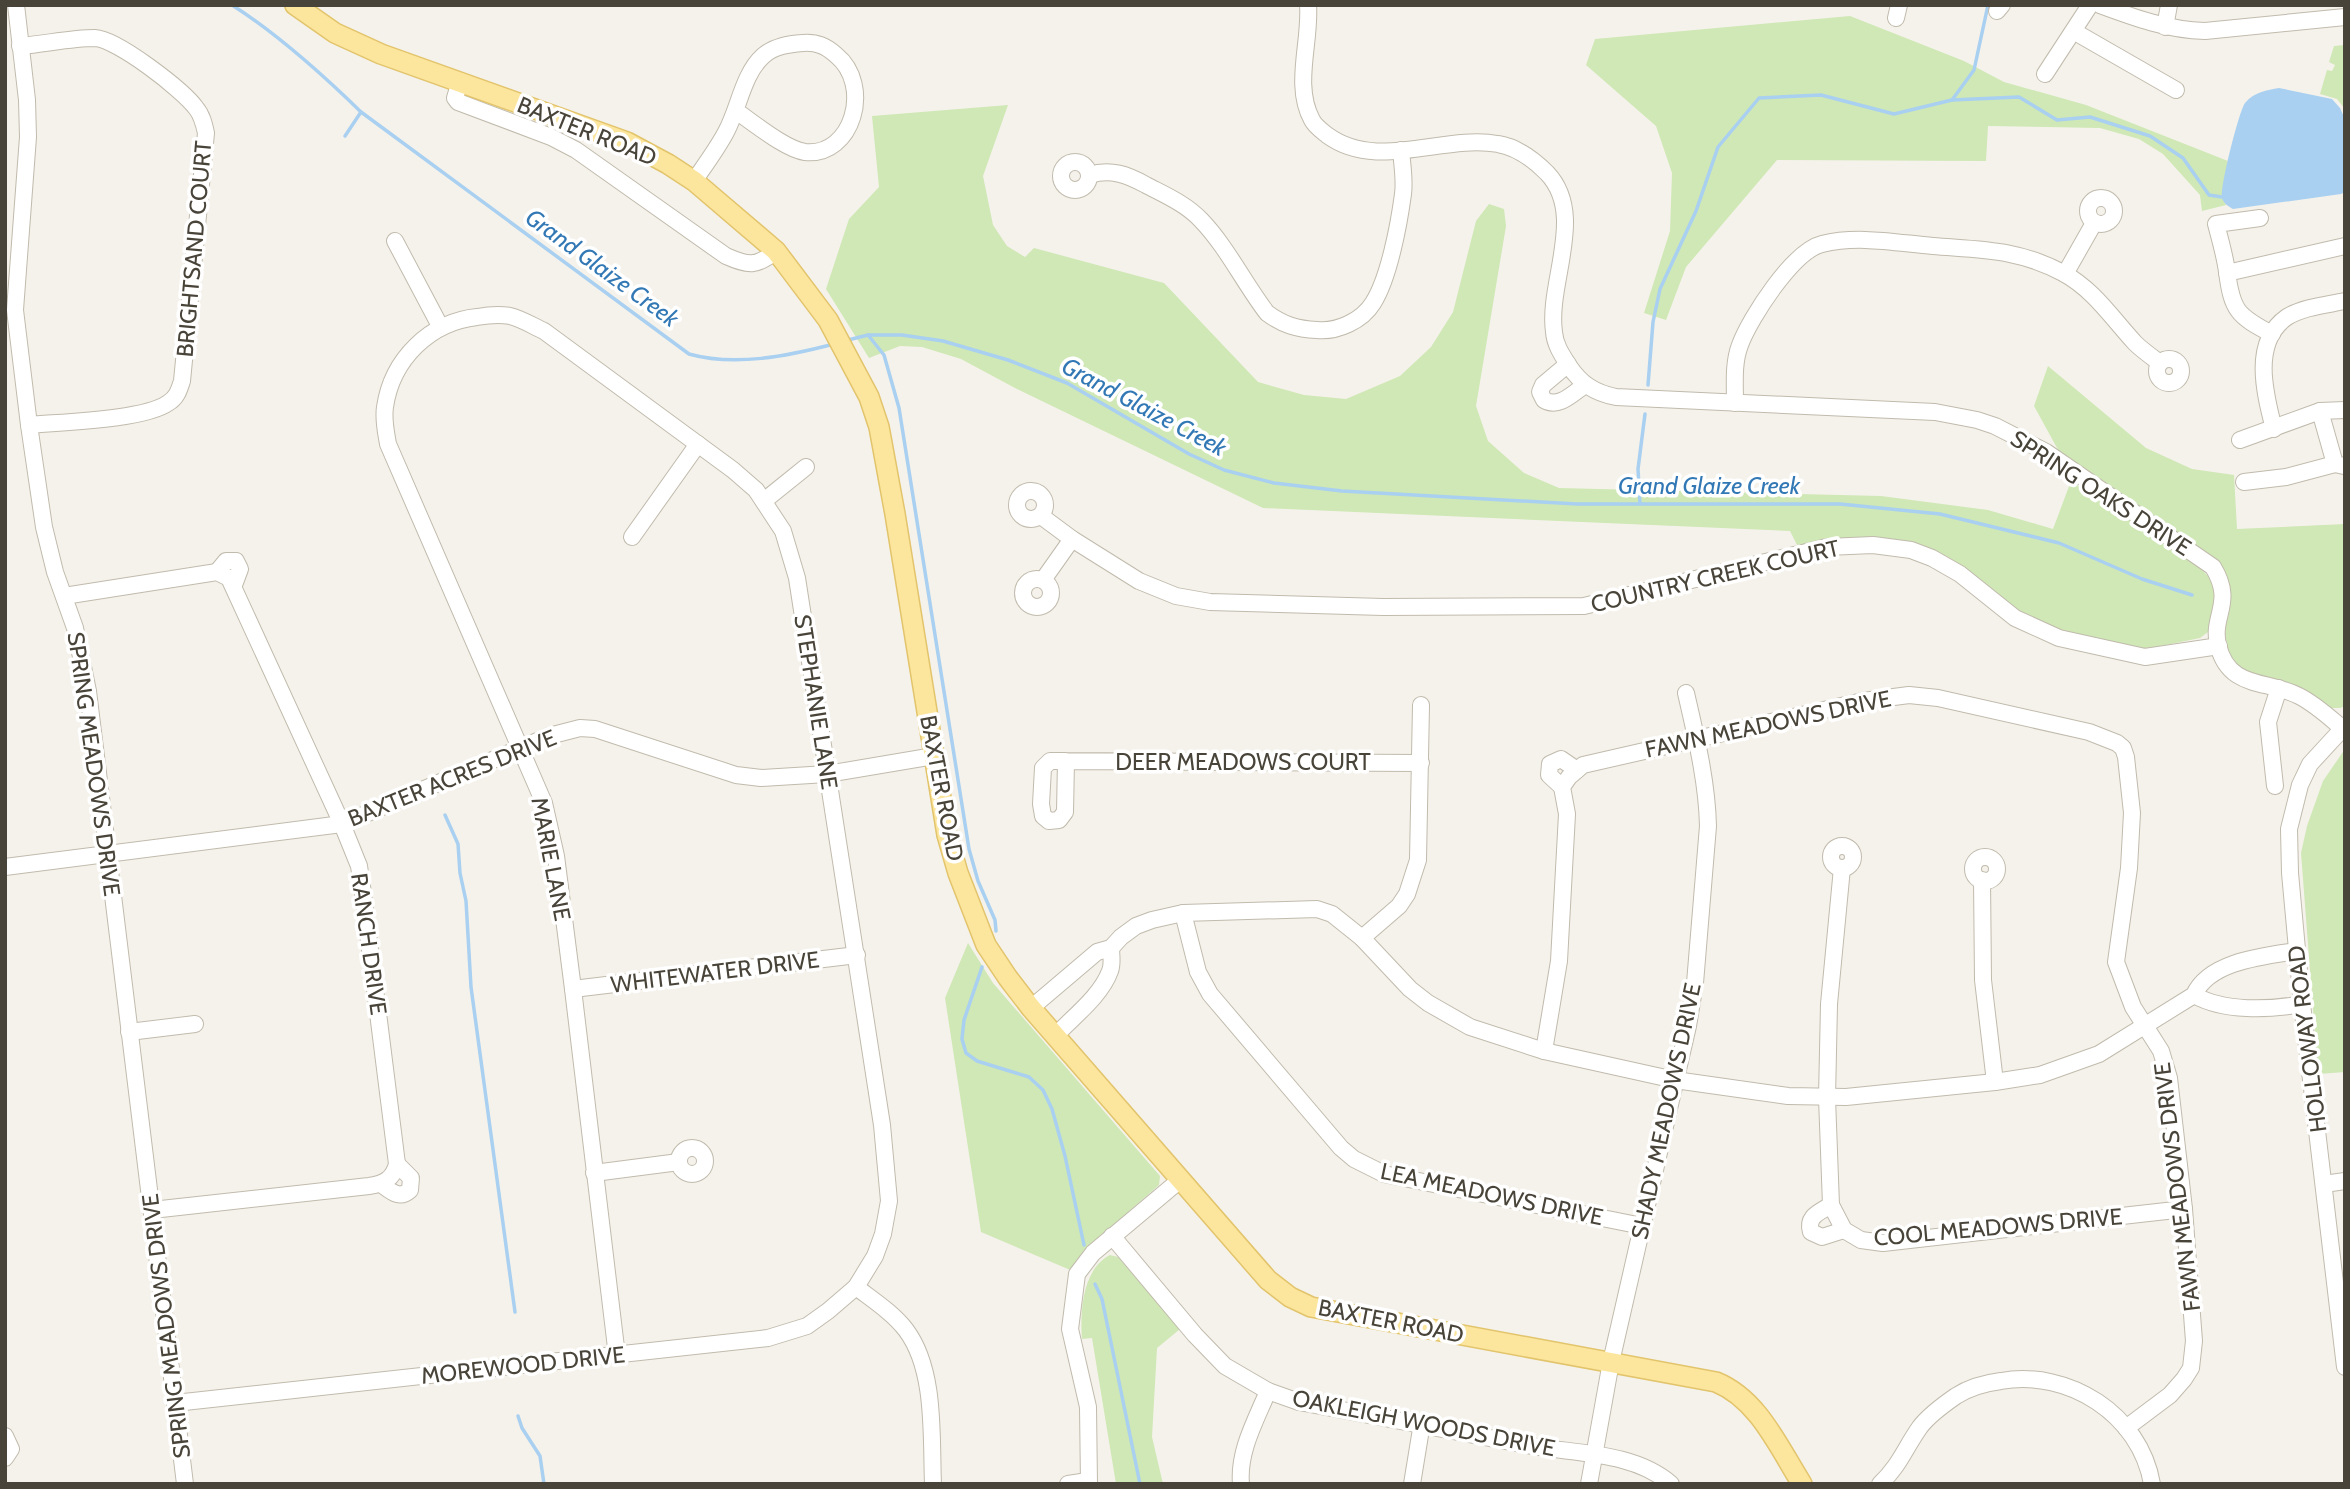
<svg xmlns="http://www.w3.org/2000/svg" width="2350" height="1489" viewBox="0 0 2350 1489" font-family="Cabin,sans-serif">
<style>
.green{fill:#cfe8b5}
.water{fill:#a9d0f0}
.lines{fill:none;stroke-linecap:round;stroke-linejoin:round}
.stream{stroke:#a9d0f0;stroke-width:3.5}
.minor-casing{stroke:#c1bbad;stroke-width:18}
.major-casing{stroke:#e2c46c;stroke-width:22}
.minor{stroke:#fff;stroke-width:16}
.major{stroke:#fce59d;stroke-width:19}
.labels{text-anchor:middle;stroke-width:7;stroke-linejoin:round;paint-order:stroke}
.street-label{font-size:23px;fill:#494439;stroke:#fff}
.water-label{font-size:24px;font-style:italic;fill:#3278b5;stroke:#fff}
</style>
<rect width="100%" height="100%" fill="#f5f2eb"/>
<!-- green -->
<g class="green">
<polygon points="1850,16 1964,61 2004,82 2086,105 2228,161 2222,197 2226,205 2202,211 2200,195 2163,154 2139,139 2100,128 1988,126 1986,161 1777,160 1686,267 1666,320 1644,313 1670,231 1672,173 1656,126 1586,65 1595,39"/>
<polygon points="2345,45 2345,109 2337,99 2320,94 2327,70 2332,71 2335,65 2329,62 2334,46"/>
<polygon points="1008,105 983,176 993,225 1007,246 1025,257 1034,248 1164,283 1258,382 1304,395 1346,399 1400,376 1431,347 1453,312 1476,221 1489,204 1504,209 1506,226 1476,406 1488,441 1524,473 1559,488 1881,496 1988,510 2053,529 2071,481 2195,563 2208,576 2213,586 2215,597 2213,622 2208,632 2200,638 2151,648 2133,648 2035,623 1952,562 1926,547 1901,540 1859,537 1834,539 1798,547 1790,531 1263,508 1015,388 961,359 922,347 900,346 869,358 826,289 849,219 879,187 872,116"/>
<polygon points="2048,366 2146,448 2192,469 2234,475 2237,529 2345,524 2345,706 2340,708 2328,708 2236,667 2228,650 2225,634 2230,586 2227,578 2062,457 2034,406"/>
<polygon points="2345,749 2345,1072 2318,1074 2301,853 2307,826 2323,781"/>
<polygon points="968,943 993,983 1160,1176 1159,1185 1102,1235 1075,1272 981,1232 945,998"/>
<path d="M1110,1255L1118,1257L1180,1329L1157,1348L1152,1437L1163,1484H1116L1092,1338L1082,1339C1080,1313 1082,1269 1110,1255Z"/>
</g>
<!-- water -->
<path class="water" d="M2279,88L2332,99L2340,108L2345,119V192L2341,194L2233,209C2228,206 2224,204 2222,198C2220,187 2239,111 2245,103C2254,92 2267,90 2279,88Z"/>
<g class="lines">
<!-- stream -->
<g class="stream">
<path d="M232,5C279,35 321,73 361,112L689,354C735,367 788,356 834,344"/>
<polyline points="1952,100 2019,97 2057,120 2090,117 2150,136 2183,158 2209,195 2222,197"/>
<polyline points="345,136 361,112"/>
<polyline points="868,335 884,355 899,408 969,849 978,881 995,920 996,931"/>
<polyline points="848,340 868,335 902,335 943,341 1008,360 1067,383 1189,454 1224,470 1274,483 1342,491 1577,504 1840,504 1940,514 2059,543 2142,579 2192,595"/>
<polyline points="1648,385 1653,322 1660,289 1696,211 1718,147 1759,98 1821,95 1894,114 1952,100 1974,70 1988,5"/>
<polyline points="1640,504 1638,469 1645,414"/>
<polyline points="445,815 458,844 460,873 466,901 471,987 515,1312"/>
<polyline points="982,967 964,1020 962,1039 966,1053 977,1061 1029,1077 1043,1090 1052,1109 1065,1156 1084,1245"/>
<polyline points="1095,1284 1102,1299 1140,1484"/>
<polyline points="518,1416 522,1428 540,1456 544,1484"/>
</g>
<!-- minor casing -->
<g class="minor-casing">
<g id="minor">
<polyline points="16,5 27,100 28,137 15,310 29,425 44,527 55,572 75,628 88,691 185,1484"/>
<path d="M1308,5C1311,42 1293,85 1312,120C1315,126 1322,131 1327,135C1377,172 1443,134 1498,144C1517,147 1534,160 1547,173C1587,215 1547,282 1554,332C1555,345 1562,355 1569,366C1581,384 1595,393 1616,397L1935,412L1977,420L1995,426L2046,452L2213,567C2235,603 2211,615 2218,645C2229,690 2266,679 2299,696C2315,704 2329,717 2342,728"/>
<path d="M2100,5C2135,18 2168,30 2205,31L2345,17"/>
<polyline points="1997,11 2002,5"/>
<polyline points="1896,18 1899,5"/>
<polyline points="2165,27 2169,5"/>
<polyline points="2075,32 2176,90"/>
<path d="M20,46C45,44 71,38 95,38C117,39 183,90 196,108C202,115 204,124 206,133L182,381C179,390 177,398 168,403C144,420 61,422 29,425"/>
<polyline points="2045,74 2090,5"/>
<path d="M460,81L455,98L458,102L551,137L576,150L726,256C749,266 756,267 776,251"/>
<circle cx="1075" cy="176" r="14"/>
<path d="M1090,175C1110,168 1128,175 1146,185C1165,195 1186,204 1201,220C1227,247 1244,283 1267,313C1283,325 1297,329 1317,330C1337,332 1362,321 1373,303C1389,278 1399,224 1403,194C1405,180 1402,164 1401,150"/>
<path d="M694,181C705,165 717,149 726,132C739,108 743,74 763,56C774,46 789,44 803,43C817,42 826,46 836,55C873,85 853,157 805,152C785,149 754,123 736,111"/>
<circle cx="2101" cy="211" r="13"/>
<path d="M2260,218L2216,224C2220,239 2225,256 2227,272C2232,310 2237,316 2272,334"/>
<polyline points="395,241 440,326"/>
<polyline points="2227,273 2345,246"/>
<polyline points="2065,274 2094,223"/>
<circle cx="2169" cy="371" r="12"/>
<path d="M1568,364L1543,385L1540,392L1544,400C1559,409 1573,393 1585,385"/>
<path d="M1735,403C1735,384 1733,363 1740,345C1750,318 1793,251 1822,244C1858,235 1897,243 1933,246C1982,250 2018,249 2063,273C2093,289 2112,318 2135,343C2142,350 2152,357 2160,363"/>
<polyline points="2320,411 2335,464 2344,466"/>
<path d="M2274,429C2265,394 2251,342 2287,317C2303,307 2326,305 2345,301"/>
<polyline points="2240,440 2320,411 2345,410"/>
<polyline points="2244,482 2286,477 2335,464"/>
<circle cx="1031" cy="505" r="14"/>
<polyline points="765,500 806,467"/>
<polyline points="1041,516 1072,539 1139,581 1176,596 1210,602 1383,607 1584,606 1827,547 1873,545 1911,550 1932,558 1960,574 2015,618 2059,638 2145,657 2219,646"/>
<polyline points="632,537 698,444"/>
<polyline points="217,572 226,561 236,561 240,569 234,585"/>
<circle cx="1037" cy="593" r="14"/>
<polyline points="1043,580 1072,539"/>
<path d="M64,596L217,572L229,578L342,824L359,866L362,886L397,1164C393,1179 384,1184 369,1186L152,1210"/>
<polyline points="2345,726 2310,764 2300,785 2289,829 2290,873 2302,1004 2345,1367"/>
<polyline points="1066,761 1065,812 1059,820 1049,821 1043,816 1041,804 1043,768 1050,761 1066,761 1421,763"/>
<polyline points="2275,786 2268,722 2279,688"/>
<polyline points="1562,787 1549,775 1550,764 1561,759 1577,770"/>
<circle cx="1842" cy="857" r="11"/>
<circle cx="1985" cy="869" r="12"/>
<polyline points="5,867 342,824 549,736 580,728 595,729 736,775 761,778 827,774 934,756"/>
<polyline points="1842,868 1829,1004 1827,1098 1831,1205 1844,1230 1861,1240 1883,1243 2184,1209"/>
<polyline points="1982,880 1983,980 1995,1082"/>
<polyline points="1183,913 1198,972 1210,994 1341,1148 1354,1159 1384,1174 1642,1226"/>
<polyline points="1362,938 1399,906 1407,894 1418,860 1421,705"/>
<polyline points="573,989 857,955"/>
<path d="M2194,995C2224,1012 2269,1010 2302,1004"/>
<path d="M1031,1008L1097,952L1111,948L1121,937L1136,926L1152,920L1183,913L1317,909L1332,914L1362,938L1410,989L1428,1003L1470,1027L1544,1051L1675,1080L1788,1096L1846,1097L1995,1082L2040,1075L2099,1054L2194,995C2209,961 2264,956 2297,951"/>
<polyline points="129,1032 195,1024"/>
<path d="M1055,1036C1073,1017 1101,996 1110,971C1113,964 1111,955 1111,948"/>
<polyline points="1544,1051 1559,961 1567,814 1562,787 1569,777 1583,765 1863,701 1909,695 1938,698 2089,732 2117,743 2123,748 2126,757 2132,813 2129,868 2116,962 2133,1007 2161,1051 2169,1078 2184,1209 2194,1341 2191,1368 2184,1379 2170,1395 2126,1428"/>
<circle cx="692" cy="1161" r="13"/>
<polyline points="594,1173 679,1162"/>
<path d="M381,1184C391,1191 399,1200 410,1190L411,1178L397,1164"/>
<polyline points="2324,1184 2345,1181"/>
<path d="M1831,1205C1820,1212 1806,1216 1811,1232L1822,1237L1844,1230"/>
<path d="M1112,1236L1195,1335L1225,1366L1268,1391L1299,1402C1377,1416 1455,1432 1532,1446C1578,1454 1634,1452 1671,1484"/>
<path d="M856,1287C873,1300 893,1313 906,1330C936,1370 931,1436 933,1484"/>
<path d="M175,1403L768,1338L807,1326L828,1311L856,1287L875,1256L883,1234L889,1201L882,1125L797,578L783,531L756,490L733,470L544,331C533,326 522,319 510,316C500,314 488,315 477,317C430,322 392,359 385,407C383,420 386,432 388,444L544,803L556,856L573,989L617,1356"/>
<polyline points="5,1436 11,1449 5,1458"/>
<polyline points="1068,1484 1088,1481"/>
<polyline points="1089,1484 1088,1407 1070,1329 1077,1274 1093,1253 1180,1180"/>
<path d="M1241,1484C1238,1451 1256,1420 1268,1391"/>
<polyline points="1412,1484 1422,1423"/>
<path d="M1589,1484L1611,1362L1688,1026L1695,983L1708,826C1707,781 1696,737 1686,693"/>
<path d="M1880,1484C1900,1465 1905,1448 1920,1427C1929,1415 1943,1405 1956,1396C1970,1387 1985,1383 2001,1381C2068,1369 2140,1414 2152,1484"/>
</g>
</g>
<!-- major casing -->
<g class="major-casing">
<path id="major" d="M295,5L335,33L381,54L627,142L668,164L694,181L776,251L828,320L869,397L879,427L895,514L947,835L958,873L986,945L1008,978L1031,1008L1268,1280L1290,1297L1311,1307L1716,1382C1758,1399 1778,1446 1802,1484"/>
</g>
<!-- minor -->
<use href="#minor" class="minor"/>
<!-- major -->
<use href="#major" class="major"/>
</g>
<g class="labels">
<!-- street labels -->
<g class="street-label">
<text transform="translate(587 131) rotate(22)" y="8">BAXTER ROAD</text>
<text transform="translate(194 249) rotate(-85)" y="8">BRIGHTSAND COURT</text>
<text transform="translate(2101 493) rotate(33)" y="8">SPRING OAKS DRIVE</text>
<text transform="translate(1715 576) rotate(-13)" y="8">COUNTRY CREEK COURT</text>
<text transform="translate(816 702) rotate(81)" y="8">STEPHANIE LANE</text>
<text transform="translate(1768 724) rotate(-12)" y="8">FAWN MEADOWS DRIVE</text>
<text x="1243" y="770">DEER MEADOWS COURT</text>
<text transform="translate(94 764) rotate(82)" y="8">SPRING MEADOWS DRIVE</text>
<text transform="translate(452 778) rotate(-22)" y="8">BAXTER ACRES DRIVE</text>
<text transform="translate(942 788) rotate(79)" y="8">BAXTER ROAD</text>
<text transform="translate(551 859) rotate(79)" y="8">MARIE LANE</text>
<text transform="translate(369 944) rotate(82)" y="8">RANCH DRIVE</text>
<text transform="translate(715 972) rotate(-7)" y="8">WHITEWATER DRIVE</text>
<text transform="translate(2307 1039) rotate(-97)" y="8">HOLLOWAY ROAD</text>
<text transform="translate(1666 1111) rotate(-78)" y="8">SHADY MEADOWS DRIVE</text>
<text transform="translate(2177 1187) rotate(-97)" y="8">FAWN MEADOWS DRIVE</text>
<text transform="translate(1492 1194) rotate(12)" y="8">LEA MEADOWS DRIVE</text>
<text transform="translate(1998 1227) rotate(-5)" y="8">COOL MEADOWS DRIVE</text>
<text transform="translate(1391 1321) rotate(11)" y="8">BAXTER ROAD</text>
<text transform="translate(166 1326) rotate(-97)" y="8">SPRING MEADOWS DRIVE</text>
<text transform="translate(523 1365) rotate(-6)" y="8">MOREWOOD DRIVE</text>
<text transform="translate(1424 1423) rotate(11)" y="8">OAKLEIGH WOODS DRIVE</text>
</g>
<!-- water labels -->
<g class="water-label">
<text transform="translate(602 268) rotate(36)" y="8">Grand Glaize Creek</text>
<text transform="translate(1144 407) rotate(28)" y="8">Grand Glaize Creek</text>
<text x="1709" y="494">Grand Glaize Creek</text>
</g>
</g>
<!-- border -->
<rect width="2350" height="1489" fill="none" stroke="#494439" stroke-width="14"/>
</svg>
